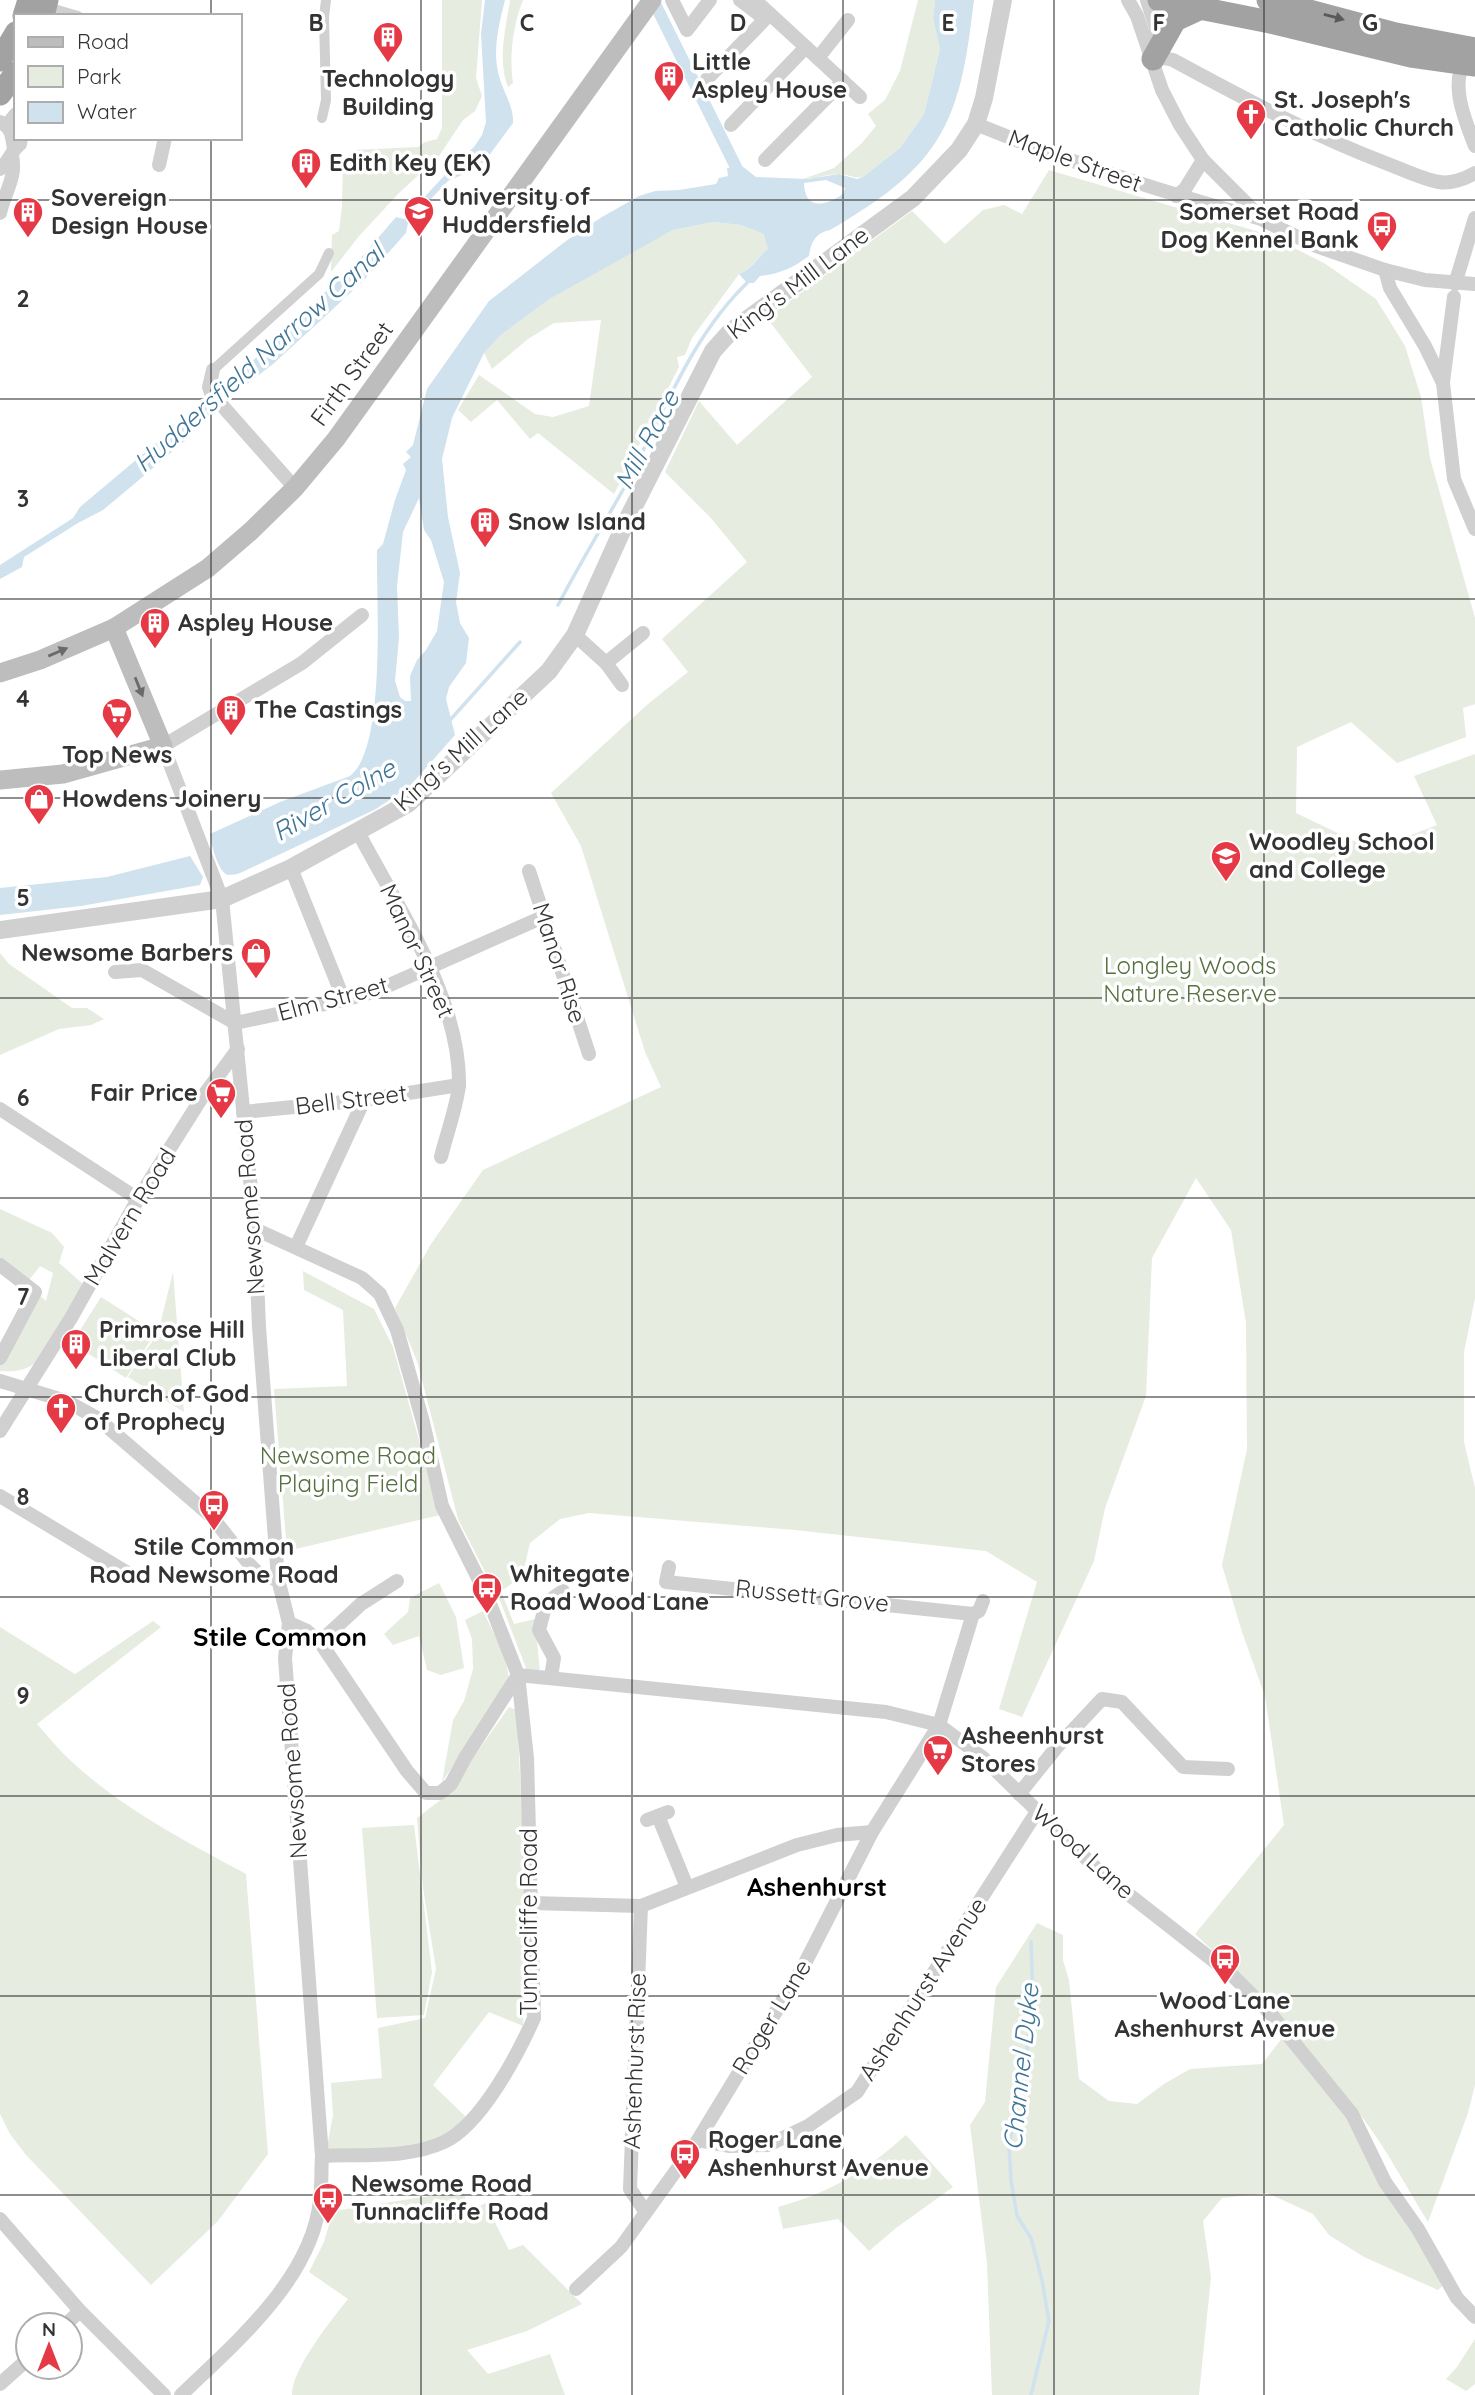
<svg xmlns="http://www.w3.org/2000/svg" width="1475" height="2395" viewBox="0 0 1475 2395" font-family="Quicksand,sans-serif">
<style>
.green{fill:#e6ecdf}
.water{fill:#cfe2ee;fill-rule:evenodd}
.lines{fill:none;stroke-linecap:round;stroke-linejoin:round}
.stream{stroke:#cfe2ee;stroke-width:3.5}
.canal{stroke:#cfe2ee;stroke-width:12}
.pedestrian{stroke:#d0d0d0;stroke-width:10}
.minor{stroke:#d0d0d0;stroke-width:14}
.tertiary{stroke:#d0d0d0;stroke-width:18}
.secondary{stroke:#bdbdbd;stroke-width:19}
.trunk{stroke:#a2a2a2;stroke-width:23}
.oneway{fill:#5a5a5a}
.oneway2{fill:#6a6a6a}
.grid{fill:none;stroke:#333;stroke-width:2;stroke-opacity:0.55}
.labels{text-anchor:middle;stroke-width:7;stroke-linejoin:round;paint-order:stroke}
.poi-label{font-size:24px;font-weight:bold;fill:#333;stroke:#fff;text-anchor:start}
.street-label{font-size:24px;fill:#333;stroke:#fff}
.park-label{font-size:24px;fill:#56703f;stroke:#fff}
.water-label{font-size:26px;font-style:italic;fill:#3f7597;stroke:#fff}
.neighbourhood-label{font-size:26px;font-weight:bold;fill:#000;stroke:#fff}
.grid-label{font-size:23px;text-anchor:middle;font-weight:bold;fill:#333;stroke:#fff;stroke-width:7;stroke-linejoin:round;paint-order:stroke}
</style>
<rect width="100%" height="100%" fill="#fff"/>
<!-- green -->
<g class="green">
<polygon points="442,0 482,0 476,78 482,96 475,111 463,120 439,156 399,193 359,236 331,272 332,235 339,231 342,206 343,159 354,150 418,147 425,142 437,139 442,128"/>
<path d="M510,0H523C513,25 509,56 513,83L508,87C497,60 506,28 510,0Z"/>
<path d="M918,0H935L933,19L940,49L924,114L900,148L863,177C854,179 848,174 839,174C828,174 815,179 803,179L834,168L862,143L876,126L868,114L885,100L900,71Z"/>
<path d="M1049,170L1266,234L1324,263L1376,299L1405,346L1421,397L1430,458L1475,618V704L1463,708L1466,737L1397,763L1351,722L1297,747L1296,813L1373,850L1437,825L1414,776L1475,754V1298L1464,1352V1442L1475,1488V2085L1468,2113L1428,2222C1407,2188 1388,2152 1365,2121C1314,2054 1257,1991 1195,1934L1284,1825L1265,1696L1242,1632L1222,1565L1247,1449L1246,1323L1231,1230L1196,1178L1152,1258L1146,1396L1105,1508L1094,1561L1022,1717L999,1709L1037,1582L986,1551L795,1530L589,1513L560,1519L530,1543L522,1577L501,1591L514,1624L535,1619L540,1673H528L501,1603L458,1519L417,1361L395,1308L431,1244L483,1170L661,1087L645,1052L581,846L551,793L648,704L688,672L662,639L747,562L710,517L665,472L699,401L737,445L812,377L767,318L912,211L945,244L983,210L1004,205L1022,214Z"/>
<path d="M713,222L741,225L765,234L768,249C757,258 751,269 739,274L692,338L685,355L677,357L679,367L614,494L538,433L530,439L497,400L471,422L458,410L479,375L535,414L553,417L589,406L601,320L554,323L528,339L492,369L484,353L501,335L551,298L575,283L673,230Z"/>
<polygon points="0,953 9,964 72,1008 87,1008 104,1019 91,1025 59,1029 0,1055"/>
<path d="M0,1209L52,1233L64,1247L59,1263L83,1284L66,1315L34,1364C23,1371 13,1372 0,1371V1364L38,1294L46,1301L53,1273L40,1266L26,1284L0,1260Z"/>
<polygon points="303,1271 374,1309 393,1347 440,1515 287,1551 274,1389 347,1386 343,1310 304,1290"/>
<polygon points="173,1272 184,1412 128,1377 158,1333"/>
<polygon points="101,1297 156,1332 126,1378 72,1343"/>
<polygon points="439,1583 456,1617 464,1668 441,1675 427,1670 419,1636 393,1645 384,1634 408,1612 410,1598"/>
<path d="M483,1611C493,1633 509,1658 509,1683L442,1782L453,1720L464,1701L473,1669L472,1639L465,1620Z"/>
<path d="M153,1621L161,1627L37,1724C48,1736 58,1749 70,1760C121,1808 185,1841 246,1874L268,2154L218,2221L151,2285L26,2155L10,2134L0,2114V1627L75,1674Z"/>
<polygon points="509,1707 517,1710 526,1909 523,2026 489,2012 433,2085 469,2120 445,2139 397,2149 326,2152 333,2115 331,2083 382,2078 378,2028 425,2018 436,1969 423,1888 417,1818 456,1788 471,1761"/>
<polygon points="414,1825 432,1972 424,2015 377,2018 362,1828"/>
<polygon points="1037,1923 1063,1935 1063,1960 1069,1980 1079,2079 1109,2101 1137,2104 1164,2084 1190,2069 1262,2064 1283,2037 1353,2123 1449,2280 1438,2290 1364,2257 1329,2235 1313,2214 1267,2193 1222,2198 1203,2221 1211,2277 1199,2395 992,2395 987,2263 970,2125 985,2102 996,1987"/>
<path d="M906,2135L953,2187L896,2228L869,2251L838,2219L783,2229L778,2207C830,2193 866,2171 906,2135Z"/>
<path d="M462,2191L472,2211L485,2203L509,2250L523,2245L582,2304L527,2331L467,2350L488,2374L550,2354L565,2395H292C291,2370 332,2319 348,2299L309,2272L324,2242L333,2211Z"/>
<polygon points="1475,2339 1475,2384 1466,2391 1446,2379 1457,2367"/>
</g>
<!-- water -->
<g class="water">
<path d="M485,0H505C499,24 492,51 499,76C503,92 514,106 513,123L485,161L473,170L448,181L408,223L406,233L364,280L319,322L273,364L210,413L188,438L133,485L103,510L78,523L24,557L22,567L0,579V565L73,518L80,507L199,407L209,404L228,384L359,260L396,217L404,219L444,176L445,166H452L474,147L482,135L486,122L481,34Z"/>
<path d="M935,0H974C968,47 963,99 937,140C912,180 869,207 830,230C816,233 811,241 809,256C793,268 779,274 760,276L754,283H747L739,274C752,269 757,258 768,249L764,234L741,225L713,222L673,230L551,298L501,335L484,353L452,418L442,459L448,517L460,573L456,602L460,623L469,638L466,663L449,687L446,699L455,735L410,786L376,809L240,873C239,874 230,875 228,875C218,872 211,844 210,834L280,802L350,776C387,748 376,597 377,550L383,544L395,500L406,470L403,464L411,457L406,452L413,445L427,389L489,301L566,241L602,217L639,196L655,191L679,190L716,184L719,178L728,176L727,168L742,166L756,177L808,179L839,174L857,179L863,177L900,148L924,114L940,49L933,19ZM826,180L845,188L843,194C826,206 805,211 804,183ZM419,498L424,530L431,540L444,582L437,631L426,650L417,660L410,676L411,701H405L400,697L395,681L399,638L397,586L403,532Z"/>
<polygon points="190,856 203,877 200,885 81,906 0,915 0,888 107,877"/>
</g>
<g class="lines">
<!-- stream -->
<g class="stream">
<path d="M558,605C579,565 602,527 624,488C662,418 689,339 747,283"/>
<polyline points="451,719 520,642"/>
<polyline points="1031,2395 1049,2321 1042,2280 1031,2238 1017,2216 1011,2180 1009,2146 1027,2049 1033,1999 1031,1942"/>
</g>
<!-- canal -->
<polyline class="canal" points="653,0 736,167"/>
<!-- pedestrian -->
<g class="pedestrian">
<polyline points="54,9 78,16"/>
<polyline points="322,118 326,100 324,17 326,0"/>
<polyline points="213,370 319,274 329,253"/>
</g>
<!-- minor -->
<g class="minor">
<polyline points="672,0 687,30 710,0"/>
<polyline points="740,0 761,16"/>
<polyline points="1128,0 1137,16 1162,90 1180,125 1203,160 1263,220 1316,246 1385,270 1425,280 1475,284"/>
<polyline points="1147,0 1156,28 1156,47"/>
<polyline points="757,2 860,97"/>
<polyline points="818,58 848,20"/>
<path d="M1466,58C1449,84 1465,120 1475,146"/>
<path d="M1153,59L1164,58L1173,60C1243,98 1314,136 1388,164C1404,170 1422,179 1439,182C1450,184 1465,179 1475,173"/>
<polyline points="707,79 770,14"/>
<path d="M0,122C12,127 12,137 14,149"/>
<path d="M976,124C1068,162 1162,192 1258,218"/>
<polyline points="7,125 16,114"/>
<polyline points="731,125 806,47"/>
<polyline points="765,160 843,81"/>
<polyline points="159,165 165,138"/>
<path d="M0,169C9,162 11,151 20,144L21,138"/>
<polyline points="1176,196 1185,189 1203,160"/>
<path d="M0,213C4,194 17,177 12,156"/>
<polyline points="1385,270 1390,288 1425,346 1443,383 1454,479 1475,529"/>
<polyline points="1455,284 1475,218"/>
<polyline points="213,370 209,387 211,393 295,488"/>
<polyline points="1443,382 1454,297"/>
<polyline points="575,635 606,663 622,685"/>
<polyline points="606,663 643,633"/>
<path d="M358,832C397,906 460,998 459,1084C458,1103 446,1136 441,1157"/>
<polyline points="291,868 344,1000"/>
<polyline points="529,871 589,1054"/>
<polyline points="115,972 142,970 235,1023 344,1000 376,991 543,917"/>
<polyline points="0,1109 138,1199"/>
<polyline points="243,1112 364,1100 459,1085"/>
<path d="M255,1229L362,1278L380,1294L397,1330L423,1422L442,1506L487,1596L518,1675L527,1758L534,2018C518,2054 481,2125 444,2142C408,2159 361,2154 322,2156"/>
<polyline points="296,1247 364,1100"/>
<polyline points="0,1265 35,1292 0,1358"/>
<polyline points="0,1381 66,1401 97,1418 212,1517 250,1565 262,1577 278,1579"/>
<polyline points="0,1431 71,1318 138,1199 201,1099 238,1049"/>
<polyline points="0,1496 126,1572"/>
<polyline points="669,1567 666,1582 973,1614"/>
<polyline points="289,1623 307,1631 320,1642 407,1771 426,1793 440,1793 451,1784 465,1758 518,1675"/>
<polyline points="320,1642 361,1604 397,1581"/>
<polyline points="518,1675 886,1712 939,1725 982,1757 1100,1872 1233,1976 1270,2013 1352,2114 1385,2182 1418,2229 1457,2298 1475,2317"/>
<polyline points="551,1677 554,1658 539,1630 546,1603 563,1591"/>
<polyline points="1019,1794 1056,1748 1102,1699 1122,1702 1183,1767 1228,1769"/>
<polyline points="658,1816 687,1887"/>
<polyline points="647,1820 668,1812"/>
<polyline points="531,1903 641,1906 797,1845 837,1835 872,1832"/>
<polyline points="641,1906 630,2189 645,2211"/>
<polyline points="698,2140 730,2146 768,2145 808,2126 857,2092 1038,1810"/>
<polyline points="0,2219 80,2311 164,2395"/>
<polyline points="576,2289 621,2247 698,2140 803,1967 872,1832 939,1725 973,1614 979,1611 983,1601"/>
<polyline points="65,2325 80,2311"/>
<polyline points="0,2384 28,2359"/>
<path d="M181,2395C235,2343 312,2279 320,2200C322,2185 321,2170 322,2156L285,1658L289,1623L278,1579L259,1327L255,1229L222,899L163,746L302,663L362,615"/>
</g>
<!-- tertiary -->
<polyline class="tertiary" points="0,930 222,899 291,868 409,803 549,671 575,635 626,522 713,351 730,332 913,198 959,150 976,124 984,98 1003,0"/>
<!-- secondary -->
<g class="secondary">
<polyline points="0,673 40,660 114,628 208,568 251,531 295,488 336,439 652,0"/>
<polyline points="0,780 63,774 163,746 114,628"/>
</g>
<!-- trunk -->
<g class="trunk">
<polyline points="1159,0 1270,22 1411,56 1475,65"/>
<polyline points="1268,0 1396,34 1475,49"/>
<polyline points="24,16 29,0"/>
<polyline points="43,16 47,0"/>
<polyline points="1153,59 1175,20 1201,8"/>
<polyline points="0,60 16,33"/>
<polyline points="0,94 16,73"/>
</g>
</g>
<!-- one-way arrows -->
<defs><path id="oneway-solid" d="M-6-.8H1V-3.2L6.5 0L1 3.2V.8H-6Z" transform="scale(1.75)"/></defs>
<use class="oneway" href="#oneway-solid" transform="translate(1334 17) rotate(15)"/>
<g class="oneway2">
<use href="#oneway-solid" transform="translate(58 652) rotate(-23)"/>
<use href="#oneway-solid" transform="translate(139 687) rotate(68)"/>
</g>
<!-- grid -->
<path class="grid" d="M211,0V16M421,0V2395M632,0V2395M843,0V2395M1054,0V2395M1264,0V2395M211,138V2395M0,200H1475M0,399H1475M0,599H1475M0,798H1475M0,998H1475M0,1198H1475M0,1397H1475M0,1597H1475M0,1796H1475M0,1996H1475M0,2195H1475"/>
<!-- icons -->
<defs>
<g id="building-pin" transform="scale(1.575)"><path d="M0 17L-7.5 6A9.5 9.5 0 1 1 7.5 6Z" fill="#e63946" stroke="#fff"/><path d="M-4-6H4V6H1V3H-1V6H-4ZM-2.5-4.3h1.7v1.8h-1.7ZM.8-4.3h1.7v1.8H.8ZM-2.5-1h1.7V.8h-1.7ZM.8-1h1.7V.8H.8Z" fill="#fff"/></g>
<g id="church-pin" transform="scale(1.575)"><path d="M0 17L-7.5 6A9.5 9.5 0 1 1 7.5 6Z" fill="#e63946" stroke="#fff"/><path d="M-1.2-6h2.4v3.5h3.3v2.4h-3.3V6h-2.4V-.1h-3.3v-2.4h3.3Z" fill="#fff"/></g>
<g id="university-pin" transform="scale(1.575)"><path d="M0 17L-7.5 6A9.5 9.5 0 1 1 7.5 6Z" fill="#e63946" stroke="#fff"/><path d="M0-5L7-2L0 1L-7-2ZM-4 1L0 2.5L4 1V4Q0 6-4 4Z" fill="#fff"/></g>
<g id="bus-pin" transform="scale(1.575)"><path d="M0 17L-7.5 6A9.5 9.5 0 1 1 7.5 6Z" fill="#e63946" stroke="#fff"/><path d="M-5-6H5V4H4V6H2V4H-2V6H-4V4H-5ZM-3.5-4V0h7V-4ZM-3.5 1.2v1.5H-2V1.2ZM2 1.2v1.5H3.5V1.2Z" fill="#fff"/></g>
<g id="supermarket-pin" transform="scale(1.575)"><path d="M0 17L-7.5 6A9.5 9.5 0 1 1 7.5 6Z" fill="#e63946" stroke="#fff"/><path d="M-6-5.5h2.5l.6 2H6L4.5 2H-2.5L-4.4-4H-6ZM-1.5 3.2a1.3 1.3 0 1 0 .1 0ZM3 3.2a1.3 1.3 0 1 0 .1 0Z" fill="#fff"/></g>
<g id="shop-pin" transform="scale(1.575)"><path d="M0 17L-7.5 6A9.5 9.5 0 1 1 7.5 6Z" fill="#e63946" stroke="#fff"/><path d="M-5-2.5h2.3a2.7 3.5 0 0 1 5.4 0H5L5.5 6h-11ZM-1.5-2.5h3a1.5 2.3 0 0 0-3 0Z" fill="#fff"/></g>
<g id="school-pin" transform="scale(1.575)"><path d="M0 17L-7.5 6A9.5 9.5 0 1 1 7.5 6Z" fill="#e63946" stroke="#fff"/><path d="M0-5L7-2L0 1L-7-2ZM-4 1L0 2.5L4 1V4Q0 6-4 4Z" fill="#fff"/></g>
</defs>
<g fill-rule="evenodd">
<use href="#building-pin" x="388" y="37"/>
<use href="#building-pin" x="669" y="76"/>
<use href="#church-pin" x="1251" y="114"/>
<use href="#building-pin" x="306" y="163"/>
<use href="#university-pin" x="419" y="211"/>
<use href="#building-pin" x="28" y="212"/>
<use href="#bus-pin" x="1382" y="226"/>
<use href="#building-pin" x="485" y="522"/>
<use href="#building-pin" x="155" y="623"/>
<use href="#building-pin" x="231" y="710"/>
<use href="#supermarket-pin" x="117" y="713"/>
<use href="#shop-pin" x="39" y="799"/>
<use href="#school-pin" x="1226" y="856"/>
<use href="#shop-pin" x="256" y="953"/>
<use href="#supermarket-pin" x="221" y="1093"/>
<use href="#building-pin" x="76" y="1344"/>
<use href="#church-pin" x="61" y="1408"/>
<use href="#bus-pin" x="214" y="1505"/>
<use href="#bus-pin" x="487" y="1588"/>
<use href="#supermarket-pin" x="938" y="1750"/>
<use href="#bus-pin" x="1225" y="1959"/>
<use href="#bus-pin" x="685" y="2154"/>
<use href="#bus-pin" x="328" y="2198"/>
</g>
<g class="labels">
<!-- poi labels -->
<g class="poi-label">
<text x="692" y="70">Little<tspan x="692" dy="28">Aspley House</tspan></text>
<text x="388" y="87" text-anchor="middle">Technology<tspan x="388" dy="28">Building</tspan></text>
<text x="1274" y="108">St. Joseph's<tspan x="1274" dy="28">Catholic Church</tspan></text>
<text x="329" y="171">Edith Key (EK)</text>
<text x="442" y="205">University of<tspan x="442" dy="28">Huddersfield</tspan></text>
<text x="51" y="206">Sovereign<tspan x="51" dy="28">Design House</tspan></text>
<text x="1359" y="220" text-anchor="end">Somerset Road<tspan x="1359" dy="28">Dog Kennel Bank</tspan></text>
<text x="508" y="530">Snow Island</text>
<text x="178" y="631">Aspley House</text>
<text x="254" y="718">The Castings</text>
<text x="117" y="763" text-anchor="middle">Top News</text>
<text x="62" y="807">Howdens Joinery</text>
<text x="1249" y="850">Woodley School<tspan x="1249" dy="28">and College</tspan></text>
<text x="233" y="961" text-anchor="end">Newsome Barbers</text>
<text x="198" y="1101" text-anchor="end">Fair Price</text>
<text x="99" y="1338">Primrose Hill<tspan x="99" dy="28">Liberal Club</tspan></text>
<text x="84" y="1402">Church of God<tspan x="84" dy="28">of Prophecy</tspan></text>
<text x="214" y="1555" text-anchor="middle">Stile Common<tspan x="214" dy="28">Road Newsome Road</tspan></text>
<text x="510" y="1582">Whitegate<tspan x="510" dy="28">Road Wood Lane</tspan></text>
<text x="961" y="1744">Asheenhurst<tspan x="961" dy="28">Stores</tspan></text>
<text x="1225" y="2009" text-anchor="middle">Wood Lane<tspan x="1225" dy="28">Ashenhurst Avenue</tspan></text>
<text x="708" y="2148">Roger Lane<tspan x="708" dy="28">Ashenhurst Avenue</tspan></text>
<text x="351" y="2192">Newsome Road<tspan x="351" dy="28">Tunnacliffe Road</tspan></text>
</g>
<!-- street labels -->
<g class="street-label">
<text transform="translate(1075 161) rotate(20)" y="8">Maple Street</text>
<text transform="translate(798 283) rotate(-37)" y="8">King's Mill Lane</text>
<text transform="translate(352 374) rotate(-54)" y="8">Firth Street</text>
<text transform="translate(461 750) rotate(-42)" y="8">King's Mill Lane</text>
<text transform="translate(417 951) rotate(65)" y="8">Manor Street</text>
<text transform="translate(559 963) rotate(72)" y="8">Manor Rise</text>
<text transform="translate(333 999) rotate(-15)" y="8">Elm Street</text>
<text transform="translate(351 1100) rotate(-7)" y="8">Bell Street</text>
<text transform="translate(250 1207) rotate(-94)" y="8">Newsome Road</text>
<text transform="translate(130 1217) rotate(-59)" y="8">Malvern Road</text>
<text transform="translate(812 1596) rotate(6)" y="8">Russett Grove</text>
<text transform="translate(293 1771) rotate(-94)" y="8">Newsome Road</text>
<text transform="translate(1083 1852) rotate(42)" y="8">Wood Lane</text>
<text transform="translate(529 1922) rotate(-90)" y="8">Tunnacliffe Road</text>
<text transform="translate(923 1989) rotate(-57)" y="8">Ashenhurst Avenue</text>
<text transform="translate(772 2017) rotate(-59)" y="8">Roger Lane</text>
<text transform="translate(635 2061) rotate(-88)" y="8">Ashenhurst Rise</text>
</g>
<!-- park labels -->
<g class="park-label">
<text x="1190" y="974">Longley Woods<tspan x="1190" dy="28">Nature Reserve</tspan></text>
<text x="348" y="1464">Newsome Road<tspan x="348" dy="28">Playing Field</tspan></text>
</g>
<!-- water labels -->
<g class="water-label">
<text transform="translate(259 358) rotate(-42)" y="9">Huddersfield Narrow Canal</text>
<text transform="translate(647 440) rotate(-62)" y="9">Mill Race</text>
<text transform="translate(334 800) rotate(-30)" y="9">River Colne</text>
<text transform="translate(1021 2067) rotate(-84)" y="9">Channel Dyke</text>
</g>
<!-- neighbourhood labels -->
<g class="neighbourhood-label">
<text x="280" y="1646">Stile Common</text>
<text x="817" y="1896">Ashenhurst</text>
</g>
</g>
<g class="grid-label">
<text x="316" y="31">B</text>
<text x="527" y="31">C</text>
<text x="738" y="31">D</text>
<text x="948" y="31">E</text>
<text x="1159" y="31">F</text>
<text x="1370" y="31">G</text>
<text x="23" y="307">2</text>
<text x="23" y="507">3</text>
<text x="23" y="707">4</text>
<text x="23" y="906">5</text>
<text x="23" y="1106">6</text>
<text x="23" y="1305">7</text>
<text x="23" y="1505">8</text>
<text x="23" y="1704">9</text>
</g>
<!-- legend -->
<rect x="14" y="14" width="228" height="126" fill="#ffffff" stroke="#adadad" stroke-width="2"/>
<rect x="28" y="37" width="35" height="10" fill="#bdbdbd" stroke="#adadad" stroke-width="2"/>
<text x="77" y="49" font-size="21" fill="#333333">Road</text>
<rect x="28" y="66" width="35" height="21" fill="#e6ecdf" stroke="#adadad" stroke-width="2"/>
<text x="77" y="84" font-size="21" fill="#333333">Park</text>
<rect x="28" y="102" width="35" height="21" fill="#cfe2ee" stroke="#adadad" stroke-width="2"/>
<text x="77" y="119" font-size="21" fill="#333333">Water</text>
<!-- north arrow -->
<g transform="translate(49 2346)"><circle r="33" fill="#ffffff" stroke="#adadad" stroke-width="2"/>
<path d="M0-5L12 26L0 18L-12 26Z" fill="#e63946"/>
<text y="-10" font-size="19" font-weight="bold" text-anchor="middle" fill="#333333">N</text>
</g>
</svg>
